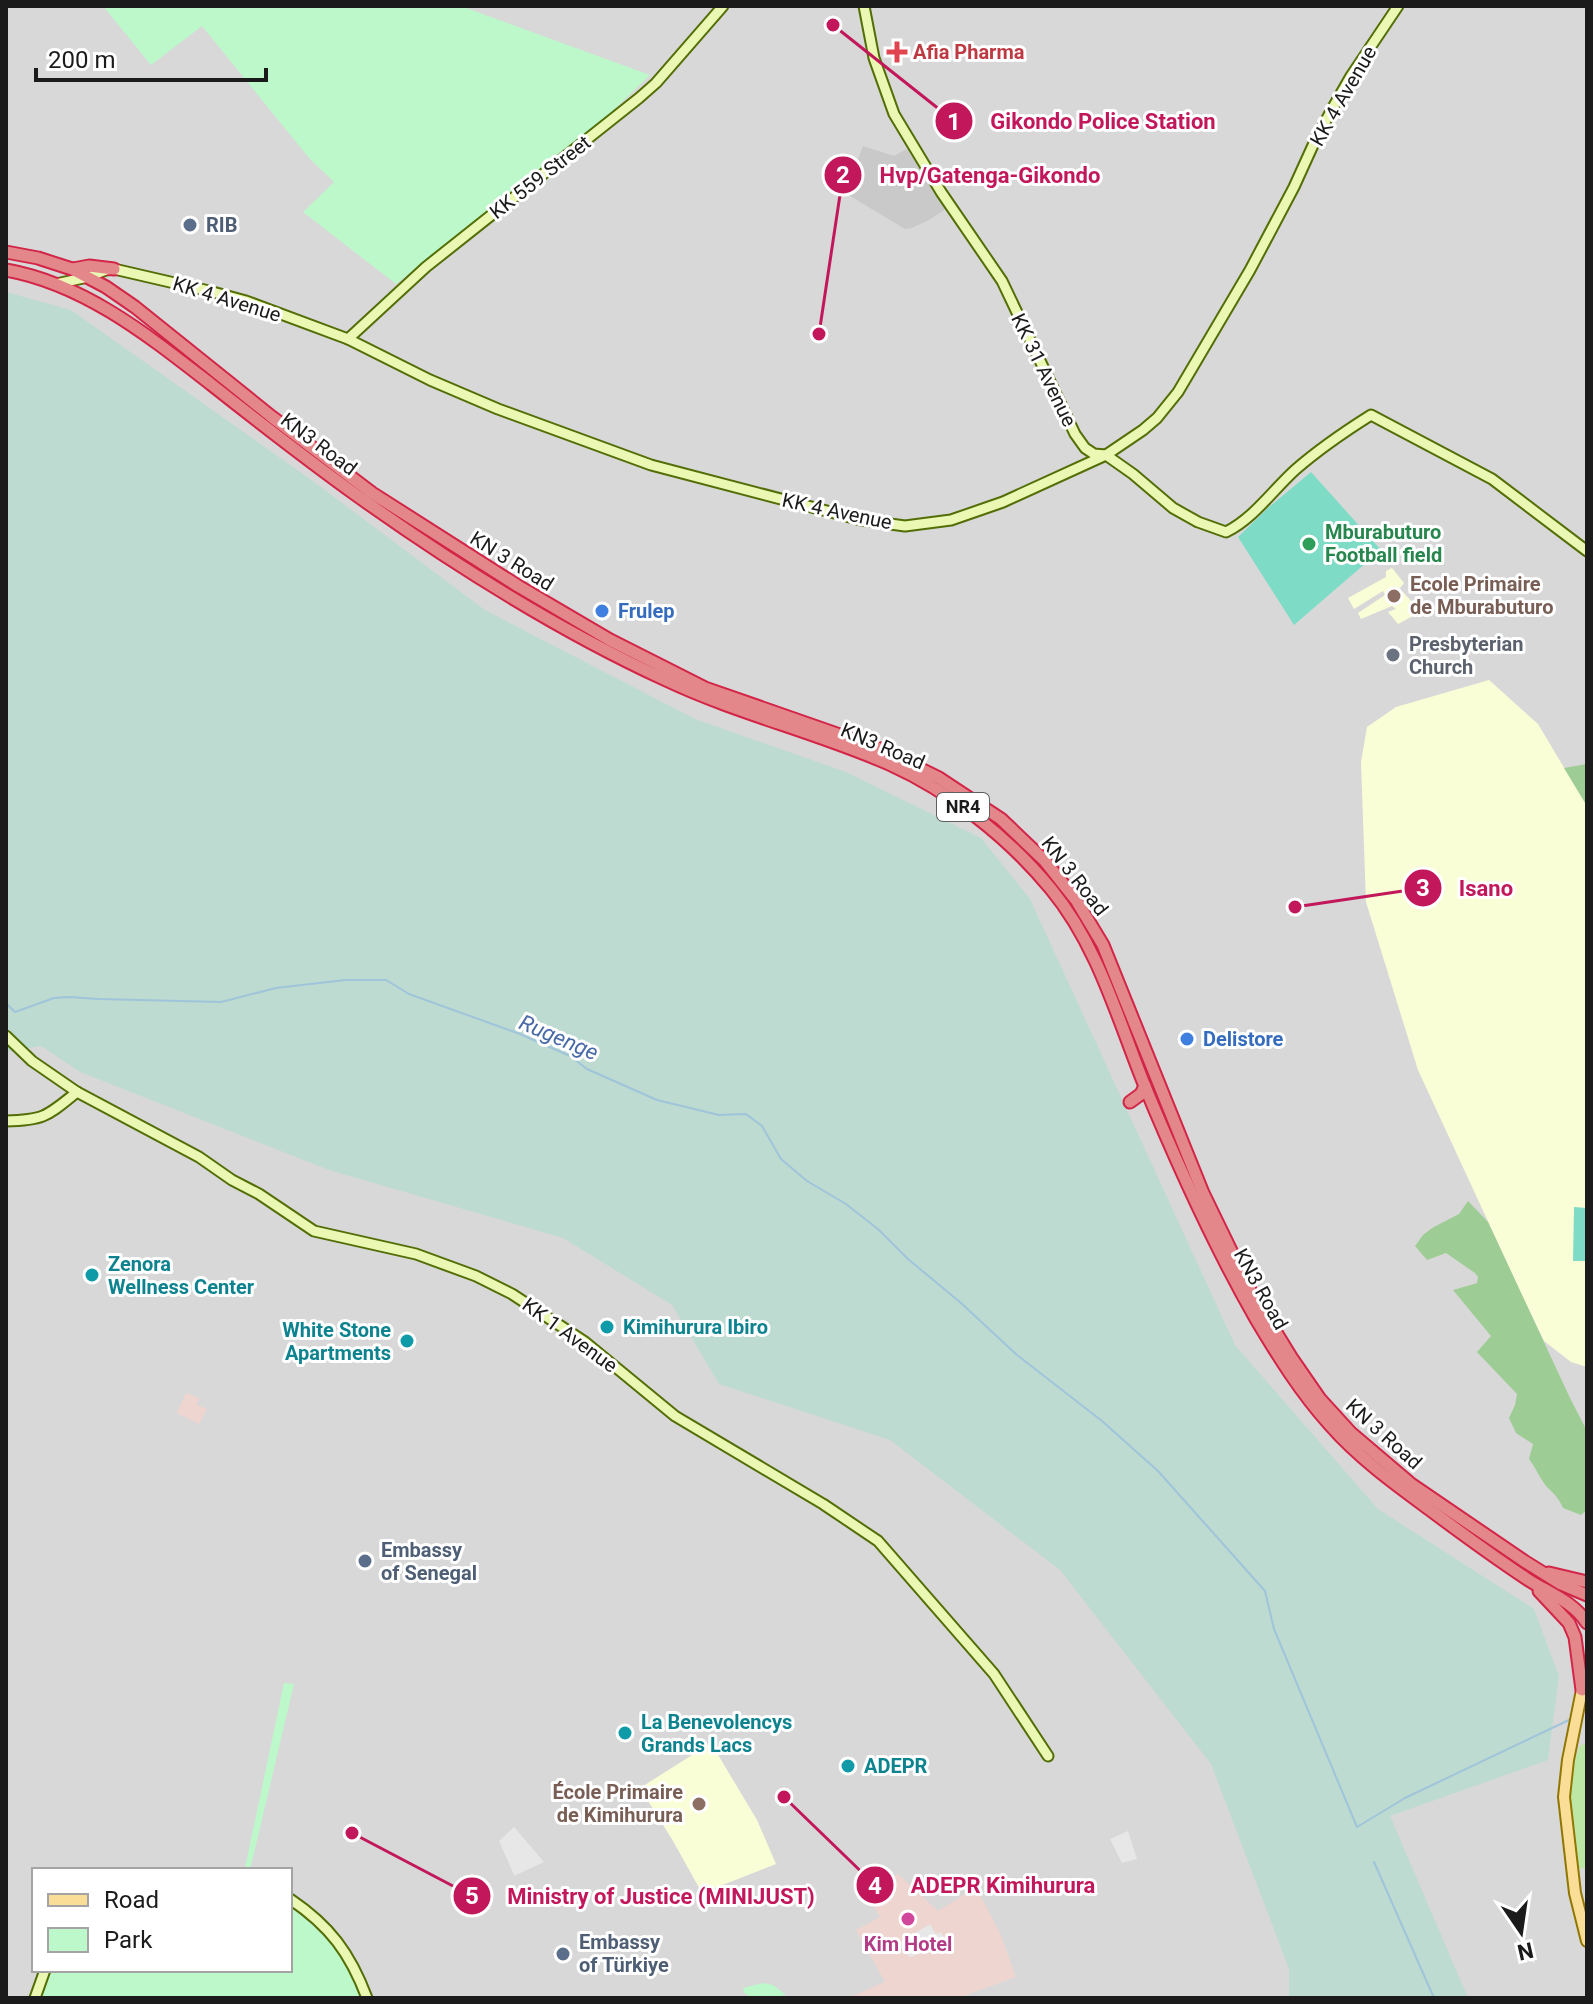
<svg xmlns="http://www.w3.org/2000/svg" width="1593" height="2004" viewBox="0 0 1593 2004" font-family="Roboto,sans-serif">
<style>
.residential{fill:#d9d8d8;fill-rule:evenodd}
.commercial{fill:#eed5cf}
.education{fill:#f9fed7}
.religious{fill:#c9c9c9}
.grass{fill:#bce7a5}
.forest{fill:#9dcc95}
.wetland{fill:#bddbd1}
.park{fill:#bcf8ca}
.pitch{fill:#7edcc6}
.parking{fill:#e7e7e7}
.lines{fill:none;stroke-linecap:round;stroke-linejoin:round}
.stream{stroke:#a0c4da;stroke-width:2}
.secondary-casing{stroke:#536e06;stroke-width:13}
.primary-casing{stroke:#907602;stroke-width:14}
.highway-casing{stroke:#d22547;stroke-width:15}
.secondary{stroke:#eaf8b3;stroke-width:9}
.primary{stroke:#fade97;stroke-width:10}
.highway{stroke:#e4878b;stroke-width:11}
.health-dot{fill:#e0444e;stroke:#fff;stroke-width:3}
.service-dot{fill:#5c6f8a;stroke:#fff;stroke-width:3}
.leisure-dot{fill:#2e9e5b;stroke:#fff;stroke-width:3}
.education-dot{fill:#8d6e63;stroke:#fff;stroke-width:3}
.shop-dot{fill:#3f7fe0;stroke:#fff;stroke-width:3}
.worship-dot{fill:#6b7280;stroke:#fff;stroke-width:3}
.culture-dot{fill:#0f9aa8;stroke:#fff;stroke-width:3}
.hotel-dot{fill:#d1479c;stroke:#fff;stroke-width:3}
.labels{text-anchor:middle;stroke-width:6;stroke-linejoin:round;paint-order:stroke}
.shield{fill:#fff;stroke:#5f5f5f;stroke-width:2}
.shield-label{font-size:18px;font-weight:bold;fill:#1b1b1b}
.health-label{font-size:20px;font-weight:bold;fill:#be3a42;stroke:#fff;text-anchor:start}
.street-label{font-size:20px;fill:#1b1b1b;stroke:#fff}
.service-label{font-size:20px;font-weight:bold;fill:#4e5e75;stroke:#fff;text-anchor:start}
.leisure-label{font-size:20px;font-weight:bold;fill:#27864d;stroke:#fff;text-anchor:start}
.education-label{font-size:20px;font-weight:bold;fill:#785e54;stroke:#fff;text-anchor:start}
.shop-label{font-size:20px;font-weight:bold;fill:#366cbe;stroke:#fff;text-anchor:start}
.worship-label{font-size:20px;font-weight:bold;fill:#5b616d;stroke:#fff;text-anchor:start}
.culture-label{font-size:20px;font-weight:bold;fill:#0d838f;stroke:#fff;text-anchor:start}
.hotel-label{font-size:20px;font-weight:bold;fill:#b23c85;stroke:#fff}
.water-label{font-size:22px;font-style:italic;fill:#4a6ba8;stroke:#fff}
.leader{fill:none;stroke:#c2185b;stroke-width:3}
.callout-dot{fill:#c2185b;stroke:#fff;stroke-width:3}
.mark-label{font-size:24px;text-anchor:middle;font-weight:bold;fill:#fff}
.callout-label{font-size:22px;text-anchor:middle;font-weight:bold;fill:#c2185b;stroke:#fff;stroke-width:6;stroke-linejoin:round;paint-order:stroke}
</style>
<rect width="100%" height="100%" fill="#eceae0"/>
<!-- residential -->
<path class="residential" d="M6,6H1587V1998H6ZM34,1870H290V1970H34Z"/>
<!-- commercial -->
<g class="commercial">
<polygon points="186,1393 199,1398 197,1405 207,1409 199,1424 177,1413"/>
<polygon points="898,1874 938,1911 976,1887 1000,1933 1016,1977 958,1998 847,1998 885,1982 856,1930 880,1917 865,1889"/>
</g>
<!-- education -->
<g class="education">
<polygon points="1392,568 1404,583 1397,592 1403,592 1413,603 1424,602 1428,608 1398,624 1388,612 1396,609 1392,606 1361,619 1358,613 1385,595 1383,591 1354,609 1348,598 1386,577 1386,571"/>
<polygon points="1489,680 1538,724 1587,806 1587,1367 1571,1362 1544,1341 1523,1297 1418,1070 1366,902 1361,762 1367,727 1396,707"/>
<polygon points="711,1743 757,1820 776,1864 702,1893 673,1841 640,1788"/>
</g>
<!-- religious -->
<polygon class="religious" points="863,146 894,156 907,149 946,209 929,220 912,228 905,229 845,193"/>
<!-- grass -->
<polygon class="grass" points="1587,1742 1587,1868 1575,1869 1570,1801 1571,1769 1580,1746"/>
<!-- forest -->
<g class="forest">
<polygon points="1587,764 1587,806 1564,768"/>
<path d="M1468,1201L1488,1222L1570,1398L1587,1431V1510L1581,1515L1563,1508C1558,1497 1555,1495 1547,1487C1540,1479 1536,1468 1529,1459L1533,1444L1516,1433L1509,1418L1515,1405L1517,1394L1477,1352L1491,1336L1453,1290L1474,1284L1477,1283L1478,1277L1475,1273L1446,1253L1427,1260L1415,1246L1423,1235L1432,1228L1459,1214Z"/>
</g>
<!-- wetland -->
<polygon class="wetland" points="6,292 71,310 317,484 485,610 695,719 846,772 981,838 1030,899 1235,1345 1378,1509 1534,1609 1559,1676 1548,1760 1390,1816 1468,1998 1289,1998 1289,1969 1211,1764 1060,1570 890,1440 719,1384 672,1305 563,1238 329,1170 80,1072 41,1046 6,1052"/>
<!-- park -->
<g class="park">
<polygon points="103,6 461,6 650,75 599,124 396,284 303,212 334,182 309,158 202,26 151,65"/>
<polygon points="284,1683 294,1684 250,1870 245,1868"/>
<path d="M290,1907C322,1931 351,1957 360,1998H41L44,1987L52,1970H290Z"/>
<path d="M763,1983L773,1985L786,1995C771,1998 756,2001 744,1993L743,1988Z"/>
</g>
<!-- pitch -->
<g class="pitch">
<polygon points="1311,472 1381,550 1294,625 1238,537 1269,507"/>
<polygon points="1574,1207 1587,1208 1587,1261 1573,1261"/>
</g>
<!-- parking -->
<g class="parking">
<polygon points="514,1827 544,1862 516,1875 514,1875 499,1841"/>
<polygon points="1128,1831 1137,1859 1122,1863 1110,1839"/>
<polygon points="930,1924 936,1934 941,1932 948,1944 910,1957 897,1944"/>
</g>
<g class="lines">
<!-- stream -->
<g class="stream">
<polyline points="6,1003 15,1012 54,998 69,997 99,999 221,1002 276,988 345,980 386,980 409,994 520,1034 570,1056 587,1069 657,1100 719,1115 746,1114 762,1126 781,1159 807,1181 846,1204 879,1230 908,1259 961,1303 1017,1355 1102,1421 1158,1471 1265,1591 1274,1629 1357,1827 1405,1798 1571,1719"/>
<polyline points="1374,1862 1434,1998"/>
</g>
<!-- secondary casing -->
<g class="secondary-casing">
<g id="secondary">
<path d="M864,6L874,58L894,114L941,192L1002,281L1075,434L1085,448L1094,454L1106,455L1133,474L1173,508L1198,522L1226,532C1254,518 1272,491 1295,470C1319,449 1344,432 1371,415L1492,479L1587,551"/>
<polyline points="56,284 88,277 106,270 114,269 209,291 246,301 348,339 430,380 498,409 651,465 861,520 905,526 951,520 1003,502 1106,455 1143,430 1157,418 1178,392 1250,270 1294,187 1314,143 1331,111 1351,76 1398,6"/>
<polyline points="348,339 426,267 639,98 656,83 723,6"/>
<polyline points="6,1036 32,1061 77,1092 199,1157 232,1180 259,1194 314,1231 416,1254 476,1276 512,1294 585,1342 675,1416 823,1504 878,1541 994,1674 1048,1756"/>
<path d="M6,1121C45,1120 47,1116 77,1092"/>
<path d="M290,1899C330,1926 350,1953 367,1998"/>
<polyline points="35,1998 45,1970"/>
</g>
</g>
<!-- primary casing -->
<g class="primary-casing">
<polyline id="primary" points="1587,1679 1582,1690 1568,1760 1564,1797 1575,1893 1587,1941"/>
</g>
<!-- highway casing -->
<g class="highway-casing">
<g id="highway">
<polyline points="6,252 38,258 72,269 106,287 135,307 272,417 372,493 518,586 610,640 705,688 880,749 939,778 1001,819 1045,861 1076,900 1103,945 1203,1193 1251,1292 1291,1357 1320,1399 1351,1433 1411,1484 1524,1561 1561,1584 1587,1595"/>
<polyline points="73,269 89,266 114,269"/>
<path d="M6,270C85,284 150,337 212,385C260,423 309,461 359,497C456,566 557,630 666,680C738,714 816,732 889,764C951,792 1008,837 1051,889C1098,946 1117,1017 1144,1084C1177,1164 1213,1244 1256,1319C1278,1356 1301,1393 1330,1425C1359,1458 1395,1484 1429,1509C1461,1533 1494,1557 1527,1579C1548,1593 1573,1601 1587,1623"/>
<polyline points="1130,1102 1141,1094 1145,1086"/>
<polyline points="1549,1573 1587,1582"/>
<polyline points="1539,1591 1569,1623 1575,1637 1582,1690"/>
</g>
</g>
<!-- secondary -->
<use href="#secondary" class="secondary"/>
<!-- primary -->
<use href="#primary" class="primary"/>
<!-- highway -->
<use href="#highway" class="highway"/>
</g>
<!-- markers -->
<path class="health-dot" d="M893 40h8v8h8v8h-8v8h-8v-8h-8v-8h8z"/>
<g class="service-dot">
<circle cx="190" cy="225" r="8"/>
<circle cx="365" cy="1561" r="8"/>
<circle cx="563" cy="1954" r="8"/>
</g>
<circle class="leisure-dot" cx="1309" cy="544" r="8"/>
<g class="education-dot">
<circle cx="1394" cy="596" r="8"/>
<circle cx="699" cy="1804" r="8"/>
</g>
<g class="shop-dot">
<circle cx="602" cy="611" r="8"/>
<circle cx="1187" cy="1039" r="8"/>
</g>
<circle class="worship-dot" cx="1393" cy="655" r="8"/>
<g class="culture-dot">
<circle cx="92" cy="1275" r="8"/>
<circle cx="607" cy="1327" r="8"/>
<circle cx="407" cy="1341" r="8"/>
<circle cx="625" cy="1733" r="8"/>
<circle cx="848" cy="1766" r="8"/>
</g>
<circle class="hotel-dot" cx="908" cy="1919" r="8"/>
<g class="labels">
<!-- shield labels -->
<rect class="shield" x="937" y="793" width="52" height="28" rx="6"/>
<g class="shield-label">
<text x="963" y="813">NR4</text>
</g>
<!-- health labels -->
<g class="health-label">
<text x="913" y="59">Afia Pharma</text>
</g>
<!-- street labels -->
<g class="street-label">
<text transform="translate(1343 96) rotate(-60)" y="7">KK 4 Avenue</text>
<text transform="translate(540 177) rotate(-38)" y="7">KK 559 Street</text>
<text transform="translate(227 299) rotate(17)" y="7">KK 4 Avenue</text>
<text transform="translate(1044 370) rotate(64)" y="7">KK 31 Avenue</text>
<text transform="translate(319 444) rotate(37)" y="7">KN3 Road</text>
<text transform="translate(837 511) rotate(12)" y="7">KK 4 Avenue</text>
<text transform="translate(512 561) rotate(32)" y="7">KN 3 Road</text>
<text transform="translate(883 746) rotate(23)" y="7">KN3 Road</text>
<text transform="translate(1075 876) rotate(52)" y="7">KN 3 Road</text>
<text transform="translate(1261 1289) rotate(61)" y="7">KN3 Road</text>
<text transform="translate(570 1335) rotate(36)" y="7">KK 1 Avenue</text>
<text transform="translate(1384 1434) rotate(42)" y="7">KN 3 Road</text>
</g>
<!-- service labels -->
<g class="service-label">
<text x="206" y="232">RIB</text>
<text x="381" y="1557">Embassy<tspan x="381" dy="23">of Senegal</tspan></text>
<text x="579" y="1949">Embassy<tspan x="579" dy="23">of Türkiye</tspan></text>
</g>
<!-- leisure labels -->
<g class="leisure-label">
<text x="1325" y="539">Mburabuturo<tspan x="1325" dy="23">Football field</tspan></text>
</g>
<!-- education labels -->
<g class="education-label">
<text x="1410" y="591">Ecole Primaire<tspan x="1410" dy="23">de Mburabuturo</tspan></text>
<text x="683" y="1799" text-anchor="end">École Primaire<tspan x="683" dy="23">de Kimihurura</tspan></text>
</g>
<!-- shop labels -->
<g class="shop-label">
<text x="618" y="618">Frulep</text>
<text x="1203" y="1046">Delistore</text>
</g>
<!-- worship labels -->
<g class="worship-label">
<text x="1409" y="651">Presbyterian<tspan x="1409" dy="23">Church</tspan></text>
</g>
<!-- culture labels -->
<g class="culture-label">
<text x="108" y="1271">Zenora<tspan x="108" dy="23">Wellness Center</tspan></text>
<text x="623" y="1334">Kimihurura Ibiro</text>
<text x="391" y="1337" text-anchor="end">White Stone<tspan x="391" dy="23">Apartments</tspan></text>
<text x="641" y="1729">La Benevolencys<tspan x="641" dy="23">Grands Lacs</tspan></text>
<text x="864" y="1773">ADEPR</text>
</g>
<!-- hotel labels -->
<g class="hotel-label">
<text x="908" y="1951">Kim Hotel</text>
</g>
<!-- water labels -->
<g class="water-label">
<text transform="translate(559 1037) rotate(23)" y="8">Rugenge</text>
</g>
</g>
<!-- callouts -->
<path class="leader" d="M833 25L954 121M819 334L843 175M1295 907L1423 888M784 1797L875 1885M352 1833L472 1896"/>
<g class="callout-dot">
<circle cx="833" cy="25" r="8"/>
<circle cx="819" cy="334" r="8"/>
<circle cx="1295" cy="907" r="8"/>
<circle cx="784" cy="1797" r="8"/>
<circle cx="352" cy="1833" r="8"/>
<circle cx="954" cy="121" r="20"/>
<circle cx="843" cy="175" r="20"/>
<circle cx="1423" cy="888" r="20"/>
<circle cx="875" cy="1885" r="20"/>
<circle cx="472" cy="1896" r="20"/>
</g>
<g class="mark-label">
<text x="954" y="130">1</text>
<text x="843" y="183">2</text>
<text x="1423" y="896">3</text>
<text x="875" y="1894">4</text>
<text x="472" y="1904">5</text>
</g>
<g class="callout-label">
<text x="1103" y="129">Gikondo Police Station</text>
<text x="990" y="183">Hvp/Gatenga-Gikondo</text>
<text x="1486" y="896">Isano</text>
<text x="1003" y="1893">ADEPR Kimihurura</text>
<text x="661" y="1904">Ministry of Justice (MINIJUST)</text>
</g>
<!-- border -->
<rect width="1593" height="2004" fill="none" stroke="#1b1b1b" stroke-width="16"/>
<!-- legend -->
<rect x="32" y="1868" width="260" height="104" fill="#ffffff" stroke="#a4a4a4" stroke-width="2"/>
<rect x="48" y="1894" width="40" height="12" fill="#fade97" stroke="#a4a4a4" stroke-width="2"/>
<text x="104" y="1908" font-size="24" fill="#1b1b1b">Road</text>
<rect x="48" y="1928" width="40" height="24" fill="#bcf8ca" stroke="#a4a4a4" stroke-width="2"/>
<text x="104" y="1948" font-size="24" fill="#1b1b1b">Park</text>
<!-- north arrow -->
<g transform="translate(1521 1932) rotate(167)" stroke="#ffffff" stroke-width="6" paint-order="stroke">
<path d="M0-6L14 30L0 20L-14 30Z" fill="#1b1b1b"/>
<text y="-12" font-size="22" font-weight="bold" text-anchor="middle" fill="#1b1b1b">N</text>
</g>
<!-- scale -->
<path d="M36 68v12h230v-12" fill="none" stroke="#1b1b1b" stroke-width="4"/>
<text x="48" y="68" font-size="24" fill="#1b1b1b" stroke="#ffffff" stroke-width="6" paint-order="stroke">200 m</text>
</svg>
